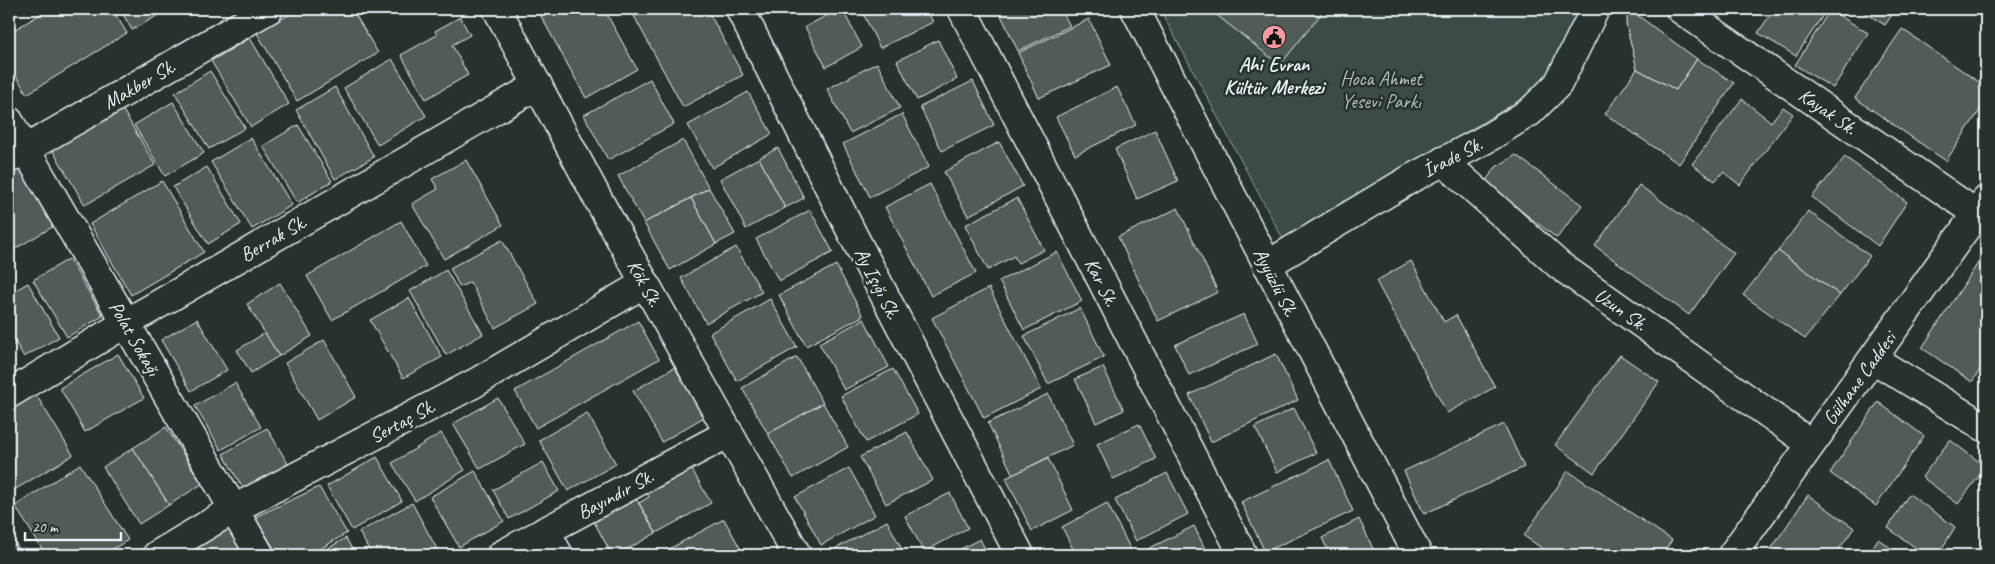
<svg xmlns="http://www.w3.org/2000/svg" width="1995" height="564" viewBox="0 0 1995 564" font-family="Caveat,sans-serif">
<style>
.green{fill:#3e4b47;stroke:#939ea0}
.building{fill:#505c59;stroke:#e8f1f8}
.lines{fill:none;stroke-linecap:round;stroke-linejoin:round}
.minor-casing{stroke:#e8f1f8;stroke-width:31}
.minor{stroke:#26332d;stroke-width:28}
.labels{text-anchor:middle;stroke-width:5;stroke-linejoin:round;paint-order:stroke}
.poi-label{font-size:20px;font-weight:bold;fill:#e8f1f8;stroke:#26332d}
.park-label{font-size:20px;fill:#b5bfc3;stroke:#26332d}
.street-label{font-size:20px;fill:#e8f1f8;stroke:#26332d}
</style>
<rect width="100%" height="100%" fill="#26332d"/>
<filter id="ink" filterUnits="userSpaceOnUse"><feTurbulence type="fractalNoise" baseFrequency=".02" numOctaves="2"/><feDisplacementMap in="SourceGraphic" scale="10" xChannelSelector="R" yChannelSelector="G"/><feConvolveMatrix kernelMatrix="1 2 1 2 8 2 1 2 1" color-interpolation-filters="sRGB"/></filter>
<g filter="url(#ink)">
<!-- green -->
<polygon class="green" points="1160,9 1581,9 1550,82 1284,241"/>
<!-- building -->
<g class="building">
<polygon points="49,9 112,9 127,33 27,94 9,64 9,33"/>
<polygon points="120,9 169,9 132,30"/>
<polygon points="299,9 352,9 378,53 297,101 257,33"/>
<polygon points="537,9 604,9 637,69 586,98"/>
<polygon points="648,9 707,9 743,75 683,107 634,16"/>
<polygon points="839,9 842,9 862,47 826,67 805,27"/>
<polygon points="861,9 926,9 933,22 880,48"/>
<polygon points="998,9 1061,9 1070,26 1018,51"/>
<polygon points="1194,9 1208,9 1203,15"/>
<polygon points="1209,9 1325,9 1280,65"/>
<polygon points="1629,9 1697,59 1676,90 1637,69 1626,24"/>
<polygon points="1774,9 1827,9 1796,56 1758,33"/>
<polygon points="1859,9 1896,9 1885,25"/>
<polygon points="1830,10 1868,33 1833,88 1795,65"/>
<polygon points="460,17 470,35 452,45 468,75 426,99 401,55 437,35 435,31"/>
<polygon points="1089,19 1111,65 1039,98 1018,53"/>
<polygon points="1902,29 1986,87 1986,101 1946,161 1855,98"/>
<polygon points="250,38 289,104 251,127 211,61"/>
<polygon points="938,40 957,79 917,100 897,61"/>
<polygon points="392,59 426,116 378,145 344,88"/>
<polygon points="1697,59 1734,83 1679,164 1605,114 1637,69 1676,90"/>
<polygon points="877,63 900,108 850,133 827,89"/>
<polygon points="210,71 245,128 209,149 175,93"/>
<polygon points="650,79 674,124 608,160 584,115"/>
<polygon points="973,81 994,125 942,151 920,107"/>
<polygon points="335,87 374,157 335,179 296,110"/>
<polygon points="1117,87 1136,125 1075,155 1056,117"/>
<polygon points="748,92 772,134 712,168 688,125"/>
<polygon points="1742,99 1771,122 1783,107 1793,114 1740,185 1723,172 1715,181 1692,164"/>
<polygon points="173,102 204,153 165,176 134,125"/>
<polygon points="120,105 155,165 85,205 50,146"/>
<polygon points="902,114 929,167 870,197 843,144"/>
<polygon points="298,125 332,181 297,203 263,146"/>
<polygon points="1155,130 1178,181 1137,199 1115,149"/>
<polygon points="251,138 292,205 252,229 211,162"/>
<polygon points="683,140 709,188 644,223 618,176"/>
<polygon points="999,142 1023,186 968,216 944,172"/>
<polygon points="778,148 804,198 785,208 759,158"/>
<polygon points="1516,155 1582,205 1557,238 1484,183 1496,167"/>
<polygon points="1845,157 1907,202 1878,246 1812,197"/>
<polygon points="759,158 785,208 746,229 720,179"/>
<polygon points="466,160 503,225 444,259 412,204 438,189 432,179"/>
<polygon points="17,164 54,226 13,250 9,242 9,169"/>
<polygon points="207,167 241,224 208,244 173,187"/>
<polygon points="162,181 204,252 131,295 90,224"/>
<polygon points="930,184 976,273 931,296 885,207"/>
<polygon points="1639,185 1734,253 1689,315 1595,246"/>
<polygon points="709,188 735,234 716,244 691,198"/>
<polygon points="691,198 716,244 670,270 644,223"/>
<polygon points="1017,198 1044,250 1018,263 1014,256 988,270 965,225"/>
<polygon points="1178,208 1218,292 1158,321 1118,237"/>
<polygon points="810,210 833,252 779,281 756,239"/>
<polygon points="1808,211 1870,256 1840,295 1778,251"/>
<polygon points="401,221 426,266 332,320 307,276"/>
<polygon points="502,240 538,304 495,328 470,282 460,287 450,268"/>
<polygon points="736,247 762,292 706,323 681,278"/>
<polygon points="9,249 14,258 9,261"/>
<polygon points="1778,251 1840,295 1805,339 1743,295"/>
<polygon points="1057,252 1082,301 1024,330 999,281"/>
<polygon points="69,259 103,316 67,337 33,280"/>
<polygon points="1980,260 1986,264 1986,360 1972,382 1922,348"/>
<polygon points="1411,261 1444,322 1456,315 1495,387 1447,413 1376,281"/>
<polygon points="836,265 863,316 806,346 779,295"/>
<polygon points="446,270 483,334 446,355 410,291"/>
<polygon points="28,283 59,337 24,357 9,331 9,294"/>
<polygon points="280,283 312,336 279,356 247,304"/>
<polygon points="989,288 1041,389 984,418 932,318"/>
<polygon points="409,298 442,357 403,378 370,320"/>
<polygon points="770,299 797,347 737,381 710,333"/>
<polygon points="1080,308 1104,357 1048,384 1024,336"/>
<polygon points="1244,314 1258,344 1189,375 1175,345"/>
<polygon points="197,319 227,370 191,391 161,340"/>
<polygon points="864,319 889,367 844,390 819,343"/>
<polygon points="638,321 659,359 536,428 515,391"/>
<polygon points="265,333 279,356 251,373 237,350"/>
<polygon points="9,334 15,344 9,348"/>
<polygon points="324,340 356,397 317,420 285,363"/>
<polygon points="118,354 144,398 85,432 60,388"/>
<polygon points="1276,354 1298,400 1211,442 1189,395"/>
<polygon points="1620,355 1659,382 1594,473 1555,445"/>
<polygon points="797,357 823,403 768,434 742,388"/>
<polygon points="675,367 704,417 662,442 633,391"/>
<polygon points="1103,367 1124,410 1096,423 1075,379"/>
<polygon points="893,369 918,414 866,442 841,396"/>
<polygon points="235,383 261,427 221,450 195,406"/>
<polygon points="35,393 73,455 9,493 9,409"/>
<polygon points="1048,394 1073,445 1013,475 988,423"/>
<polygon points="498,398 525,444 480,469 453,424"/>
<polygon points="1878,402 1924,436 1876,506 1830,473"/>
<polygon points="823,403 848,447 793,478 768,434"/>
<polygon points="1294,408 1316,453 1277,472 1255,427"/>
<polygon points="587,413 616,464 568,491 539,440"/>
<polygon points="1139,424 1156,459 1113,479 1097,444"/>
<polygon points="1504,424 1524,467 1424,514 1404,471"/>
<polygon points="166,427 202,484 169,505 133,448"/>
<polygon points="267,428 288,464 244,490 223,454"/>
<polygon points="907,432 933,480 886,504 860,457"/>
<polygon points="441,433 465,470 415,501 392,463"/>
<polygon points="1950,440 1986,467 1958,504 1922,477"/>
<polygon points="133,448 169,505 139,524 103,467"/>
<polygon points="377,457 402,501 352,530 327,486"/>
<polygon points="1048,458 1073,510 1032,531 1006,478"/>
<polygon points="1329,460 1353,511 1265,552 1241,502"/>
<polygon points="543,462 559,491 509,519 493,490"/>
<polygon points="80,464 128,540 103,555 46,555 15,506"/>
<polygon points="690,466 711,503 656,533 639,503 649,497 646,491"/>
<polygon points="849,468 875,515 821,545 795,497"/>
<polygon points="475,471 504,521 459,547 430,497"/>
<polygon points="1568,471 1672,540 1662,555 1552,555 1524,536"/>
<polygon points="1167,473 1188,514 1136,541 1115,500"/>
<polygon points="319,487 347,533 310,555 278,555 255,517"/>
<polygon points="950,493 968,528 924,552 905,516"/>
<polygon points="1909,494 1955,527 1938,555 1926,555 1888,528"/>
<polygon points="634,495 656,533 617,555 612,555 592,518"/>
<polygon points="1808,495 1854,528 1835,555 1767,555"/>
<polygon points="412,503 438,551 429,555 372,555 359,532"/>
<polygon points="1107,503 1133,554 1076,555 1062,527"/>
<polygon points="724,519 744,555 673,555 669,549"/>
<polygon points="1359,519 1376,555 1330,555 1322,538"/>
<polygon points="887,521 905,555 834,555 831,551"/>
<polygon points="234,526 251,555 185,555"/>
<polygon points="1194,526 1208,555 1143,555 1142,552"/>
<polygon points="9,533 23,555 9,555"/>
<polygon points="346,538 355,555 316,555"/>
<polygon points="980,539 988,555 949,555"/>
<polygon points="1878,539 1901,555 1868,555"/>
<polygon points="669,549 673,555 658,555"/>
</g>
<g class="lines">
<!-- minor casing -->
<g class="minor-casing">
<g id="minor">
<polyline points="497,9 599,201 797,555"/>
<polyline points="740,9 853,235 1020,555"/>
<polyline points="962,9 1243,555"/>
<polyline points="1135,9 1418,555"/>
<polyline points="1680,9 1977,214"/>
<polyline points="9,121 260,555"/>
<polyline points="10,158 269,9"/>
<polyline points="1443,161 1559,265 1811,444"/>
<polyline points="1267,265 1412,178 1486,139 1530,112 1558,84 1595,9"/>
<polyline points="1873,359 1986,428"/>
<polyline points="9,394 126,323 538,85"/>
<polyline points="545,531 559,555"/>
<polyline points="157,555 234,509 475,383 645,283"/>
<polyline points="501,555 729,433"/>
<polyline points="1732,555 1986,200"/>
</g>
</g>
<!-- minor -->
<use href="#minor" class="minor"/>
</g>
</g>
<!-- icons -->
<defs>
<g id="civic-disc" transform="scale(1.25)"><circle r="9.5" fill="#ff9aa2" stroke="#26332d"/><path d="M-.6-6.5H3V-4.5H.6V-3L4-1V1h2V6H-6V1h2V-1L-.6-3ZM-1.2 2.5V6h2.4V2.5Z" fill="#111"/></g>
</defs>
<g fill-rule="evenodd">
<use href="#civic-disc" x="1274" y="37"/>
</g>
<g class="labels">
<!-- poi labels -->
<g class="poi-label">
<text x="1274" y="71">Ahi Evran<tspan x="1274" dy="23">Kültür Merkezi</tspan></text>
</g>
<!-- park labels -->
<g class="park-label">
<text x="1381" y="85">Hoca Ahmet<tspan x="1381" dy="23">Yesevi Parkı</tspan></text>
</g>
<!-- street labels -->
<g class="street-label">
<text transform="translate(139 84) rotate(-30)" y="7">Makber Sk.</text>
<text transform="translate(1828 111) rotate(35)" y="7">Kayak Sk.</text>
<text transform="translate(1452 157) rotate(-27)" y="7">İrade Sk.</text>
<text transform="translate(273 238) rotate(-30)" y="7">Berrak Sk.</text>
<text transform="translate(1102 282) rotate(63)" y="7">Kar Sk.</text>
<text transform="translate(1276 282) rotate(63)" y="7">Ayyüzlü Sk.</text>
<text transform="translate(645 283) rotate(61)" y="7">Kök Sk.</text>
<text transform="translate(878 283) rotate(63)" y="7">Ay Işığı Sk.</text>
<text transform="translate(1621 309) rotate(35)" y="7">Uzun Sk.</text>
<text transform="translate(135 338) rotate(60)" y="7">Polat Sokağı</text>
<text transform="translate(1859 378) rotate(-54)" y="7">Gülhane Caddesi</text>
<text transform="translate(402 421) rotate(-28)" y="7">Sertaç Sk.</text>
<text transform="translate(615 494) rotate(-28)" y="7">Bayındır Sk.</text>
</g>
</g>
<!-- margin -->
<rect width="1995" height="564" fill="none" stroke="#26332d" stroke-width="30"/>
<rect x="15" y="15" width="1965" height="534" fill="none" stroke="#e8f1f8" stroke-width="2" filter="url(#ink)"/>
<!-- scale -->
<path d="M25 532v8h96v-8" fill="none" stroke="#e8f1f8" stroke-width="2.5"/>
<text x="32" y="532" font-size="15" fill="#e8f1f8" stroke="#26332d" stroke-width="4" paint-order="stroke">20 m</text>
</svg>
